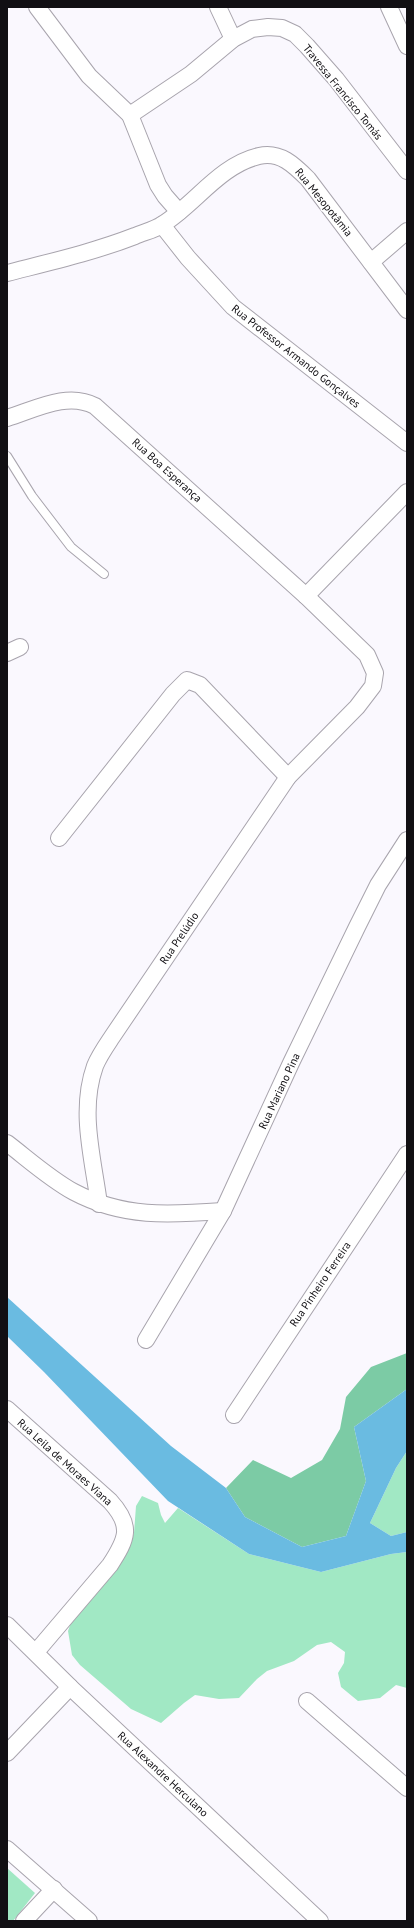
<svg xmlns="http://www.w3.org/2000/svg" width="414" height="1928" viewBox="0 0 414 1928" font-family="'PT Sans',sans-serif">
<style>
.green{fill:#a1e8c4}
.forest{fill:#7ccba5}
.water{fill:#6abbe1}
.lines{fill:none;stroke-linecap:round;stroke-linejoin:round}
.service-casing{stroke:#a8a4ad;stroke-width:10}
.minor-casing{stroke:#a8a4ad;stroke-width:18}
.service{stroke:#fff;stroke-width:8}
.minor{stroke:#fff;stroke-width:16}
.labels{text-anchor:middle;stroke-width:3;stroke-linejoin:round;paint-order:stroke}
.street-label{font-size:11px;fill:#110f13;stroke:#fff}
</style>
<rect width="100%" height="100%" fill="#faf8fe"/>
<!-- green -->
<g class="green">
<polygon points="407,1451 407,1532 391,1536 370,1523 396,1468"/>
<polygon points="142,1496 158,1503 161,1515 165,1523 178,1508 249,1554 321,1572 391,1554 407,1552 407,1688 396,1685 380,1698 358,1701 341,1687 338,1673 344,1663 345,1652 331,1642 317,1645 294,1661 267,1671 257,1679 239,1698 219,1699 195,1695 184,1703 161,1723 131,1709 80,1665 72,1655 68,1631 73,1617 124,1555 134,1533 136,1506"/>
<polygon points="7,1868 35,1893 13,1921 7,1921"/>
</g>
<!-- forest -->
<polygon class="forest" points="407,1353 407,1389 354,1427 366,1481 346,1536 302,1547 245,1517 226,1488 253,1460 291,1478 322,1460 340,1429 346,1397 371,1367"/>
<!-- water -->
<polygon class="water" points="7,1297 171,1446 226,1488 245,1517 302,1547 346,1536 366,1481 354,1427 407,1389 407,1451 396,1468 370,1523 391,1536 407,1532 407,1552 391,1554 321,1572 249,1554 168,1501 44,1372 7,1336"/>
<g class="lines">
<!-- service casing -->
<g class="service-casing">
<polyline id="service" points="7,456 32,496 71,547 104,574"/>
</g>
<!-- minor casing -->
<g class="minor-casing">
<g id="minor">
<polyline points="37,7 89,76 130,115 158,185 165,196 179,212"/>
<polyline points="218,7 233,39"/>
<polyline points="389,7 407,46"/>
<polyline points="130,115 191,74 233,39 252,29 268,27 282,28 295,34 307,46 336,79 407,171"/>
<polyline points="162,225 188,258 233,307 407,443"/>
<polyline points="371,262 407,231"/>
<path d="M7,273C50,262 94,252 135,236C144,232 155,230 163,224C195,204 220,165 259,156C280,151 294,165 308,179L407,310"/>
<path d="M7,418C34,410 67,391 95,406L306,596L367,655L375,673L373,686L357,707L288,777L112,1037C106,1046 99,1056 95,1066C79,1111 93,1158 99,1204"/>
<polyline points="306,596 407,492"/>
<polyline points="7,653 20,647"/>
<polyline points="59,838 173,694 187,680 200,685 288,777"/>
<path d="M7,1143C28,1159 50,1179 74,1192C123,1218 169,1215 223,1211"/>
<polyline points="146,1340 223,1211 291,1063 357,927 378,885 407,840"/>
<path d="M7,1409L110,1501C133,1526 127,1539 110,1565L36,1652"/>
<polyline points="234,1415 407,1154"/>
<polyline points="7,1625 70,1687 320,1921"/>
<polyline points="307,1701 407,1788"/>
<polyline points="7,1753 70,1687"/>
<polyline points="7,1849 89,1921"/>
<polyline points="24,1921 54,1889"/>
</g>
</g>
<!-- service -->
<use href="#service" class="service"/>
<!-- minor -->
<use href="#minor" class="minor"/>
</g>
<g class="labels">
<!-- street labels -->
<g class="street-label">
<text transform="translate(343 92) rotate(51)" y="4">Travessa Francisco Tomás</text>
<text transform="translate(324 202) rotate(51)" y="4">Rua Mesopotâmia</text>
<text transform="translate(296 356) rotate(38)" y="4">Rua Professor Armando Gonçalves</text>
<text transform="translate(167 470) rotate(42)" y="4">Rua Boa Esperança</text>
<text transform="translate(179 938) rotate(-56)" y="4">Rua Prelúdio</text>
<text transform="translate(279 1091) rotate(-65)" y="4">Rua Mariano Pina</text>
<text transform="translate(320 1284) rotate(-56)" y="4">Rua Pinheiro Ferreira</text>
<text transform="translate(65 1462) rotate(42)" y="4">Rua Leila de Moraes Viana</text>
<text transform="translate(163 1774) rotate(43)" y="4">Rua Alexandre Herculano</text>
</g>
</g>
<!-- border -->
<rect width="414" height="1928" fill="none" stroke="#110f13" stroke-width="16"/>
</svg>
